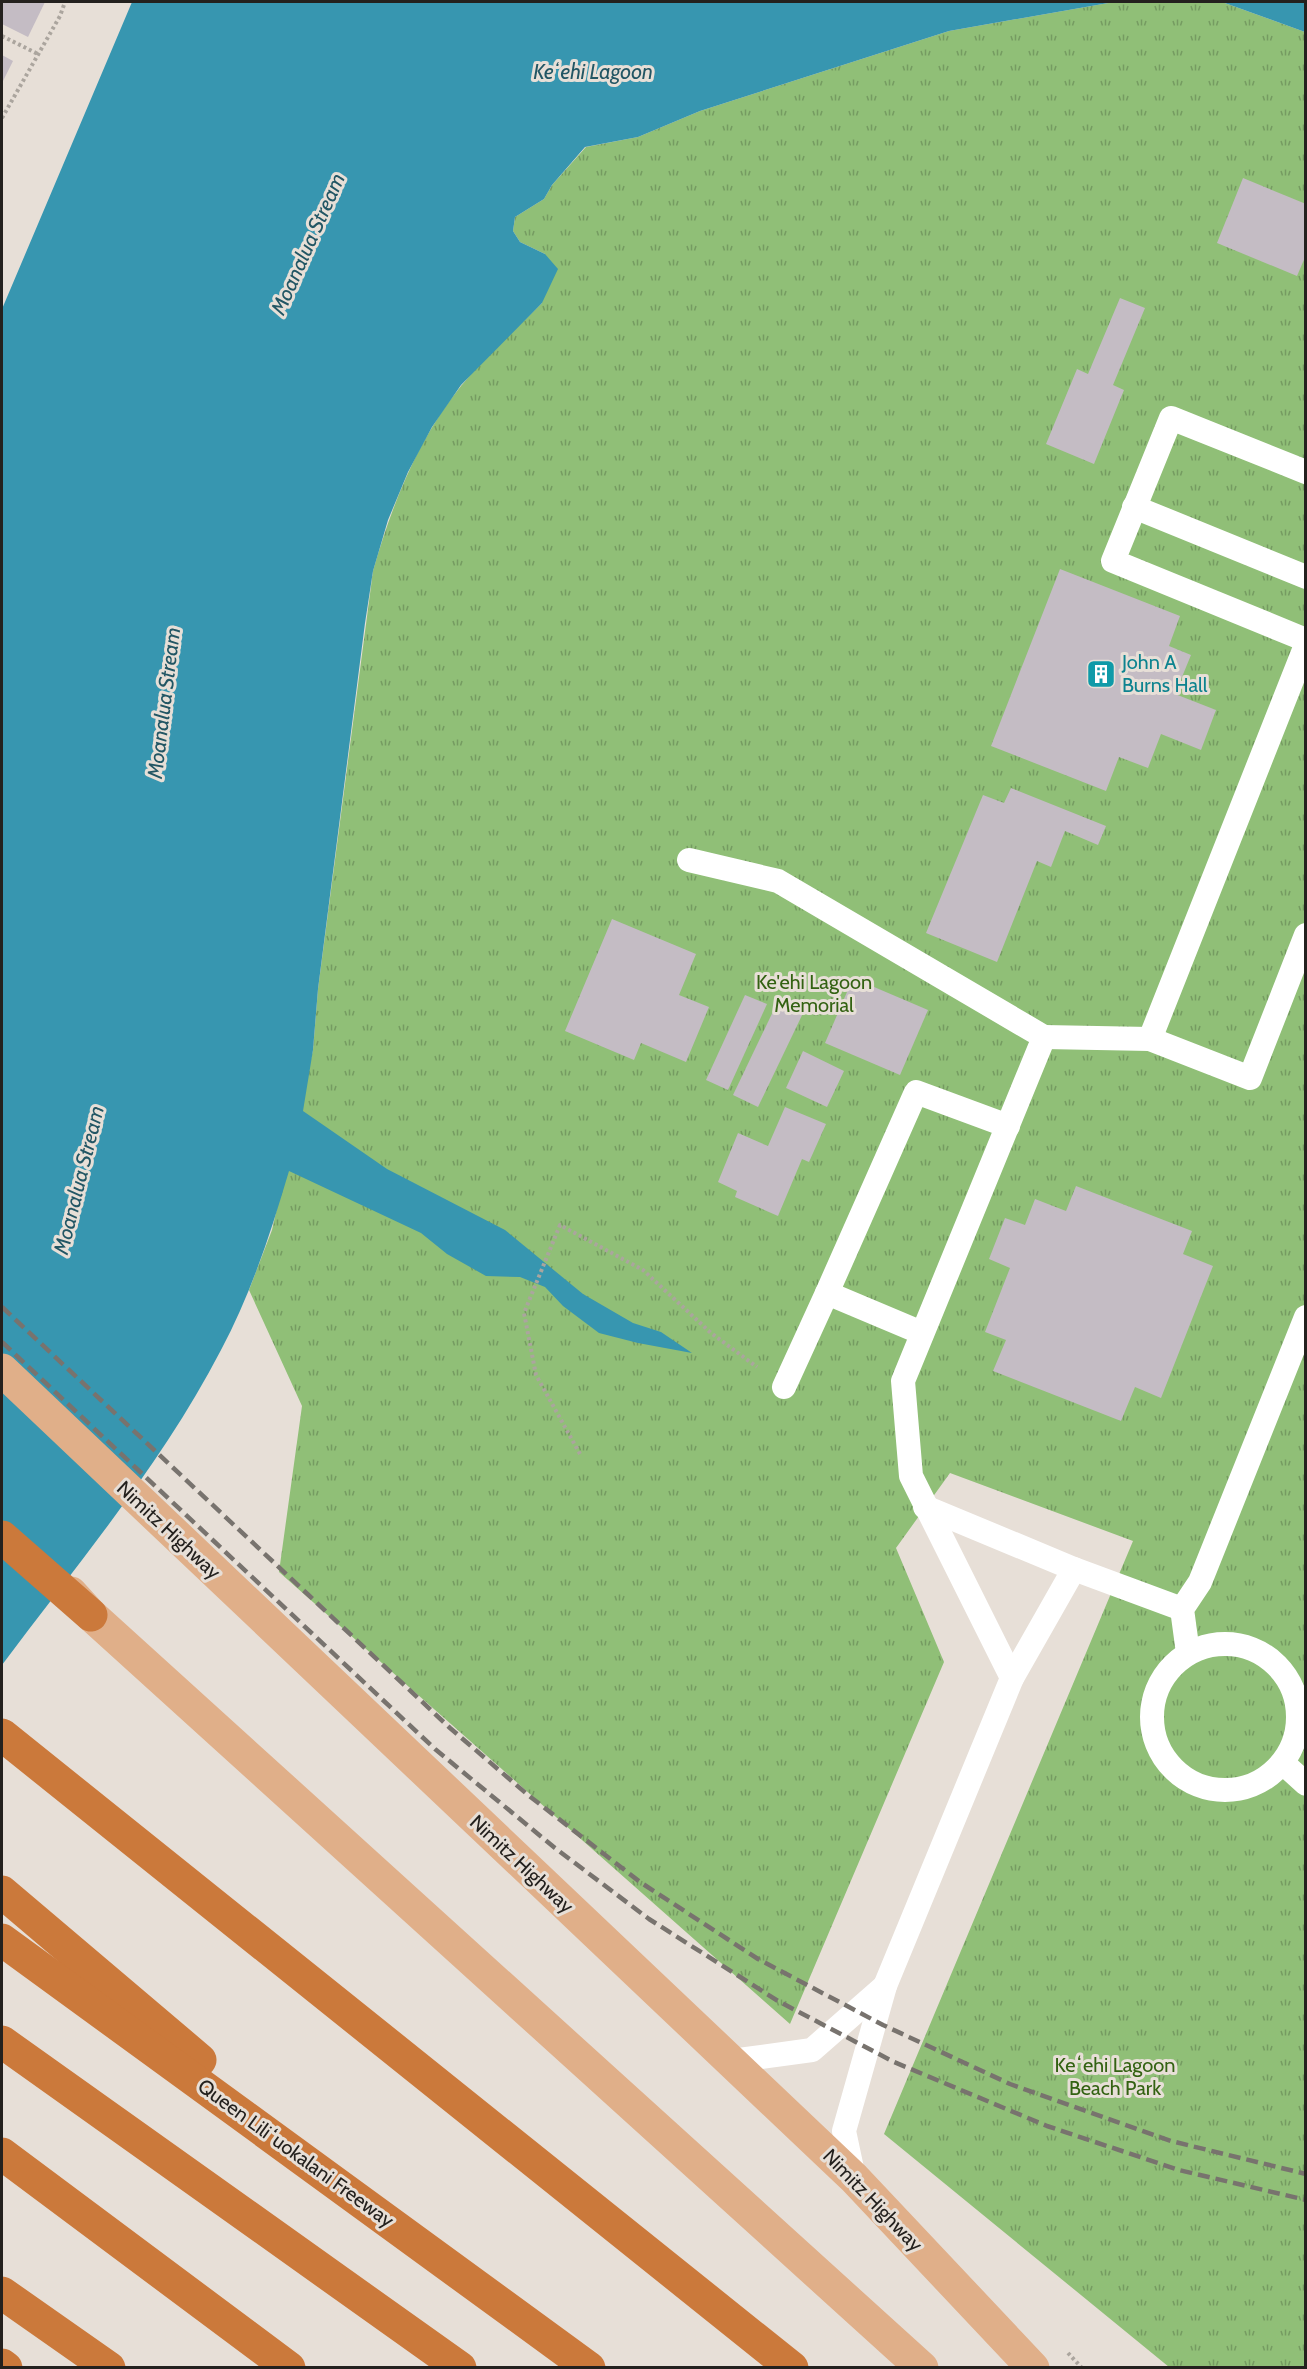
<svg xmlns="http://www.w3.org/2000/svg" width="1307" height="2369" viewBox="0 0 1307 2369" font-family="Cabin,sans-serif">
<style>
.park{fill:url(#park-tufts)}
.water{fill:#3796b0}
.building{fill:#c4bcc4}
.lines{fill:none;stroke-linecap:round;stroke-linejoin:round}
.path{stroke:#aba59e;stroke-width:4;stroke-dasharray:3 3;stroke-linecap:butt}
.service{stroke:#fff;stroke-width:24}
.primary{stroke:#e0af89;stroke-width:33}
.motorway{stroke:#cb793b;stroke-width:33}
.rail{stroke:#78736e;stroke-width:4.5;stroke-dasharray:12 6;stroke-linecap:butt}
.labels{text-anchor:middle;stroke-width:6;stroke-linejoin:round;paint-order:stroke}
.culture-label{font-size:20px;fill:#0d838f;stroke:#e7dfd7;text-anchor:start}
.park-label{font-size:20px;fill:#336212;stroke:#e7dfd7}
.street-label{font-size:20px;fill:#24211e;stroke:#e7dfd7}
.water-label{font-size:21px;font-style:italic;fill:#225664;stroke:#e7dfd7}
</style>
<defs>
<pattern id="park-tufts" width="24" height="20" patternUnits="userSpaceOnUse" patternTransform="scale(1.5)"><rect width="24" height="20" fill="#90bf77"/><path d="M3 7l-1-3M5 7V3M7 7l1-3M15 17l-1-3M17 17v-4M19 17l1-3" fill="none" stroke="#759b61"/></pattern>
</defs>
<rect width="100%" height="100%" fill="#e7dfd7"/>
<!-- park -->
<path class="park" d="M1114,2H1222L1305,32V2367H1169L884,2134L1133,1541L950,1473L896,1548L944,1662L790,2024L279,1572L302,1406L249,1290L272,1230L313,1050L318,989L373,571C392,505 417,440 461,386C485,356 515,330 542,303L545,254L520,242L513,231L515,217L544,199L552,185L586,147L638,137L700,111L949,31Z"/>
<!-- water -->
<g class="water">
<path d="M132,2H1114L949,31L700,111L638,137L585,147L552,185L544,199L515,217L513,231L520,242L545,254L558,269L542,303L461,385L432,427L408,472L388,520L373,571L365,623L318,989L313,1050L303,1111L387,1169L505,1230L583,1294L633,1323L661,1332L692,1353L638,1343L599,1333L563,1306L545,1287L520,1277L486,1276L447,1254L421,1233L289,1171C271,1232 251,1294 221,1350C162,1464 78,1563 2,1665V309Z"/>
<polygon points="1222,2 1305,2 1305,32"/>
</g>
<!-- building -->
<g class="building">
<polygon points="2,2 45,2 28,37 2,24"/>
<polygon points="2,55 13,61 2,83"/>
<polygon points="1243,178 1306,204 1306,255 1297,276 1217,243"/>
<polygon points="1120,298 1145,308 1113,385 1124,390 1094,464 1046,444 1077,369 1088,374"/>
<polygon points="1060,569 1180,616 1169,646 1191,655 1175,694 1216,710 1201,750 1161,734 1148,768 1119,757 1106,791 991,746"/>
<polygon points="1011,788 1106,826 1098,845 1065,831 1051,867 1037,861 997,962 926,933 983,795 1004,803"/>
<polygon points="612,919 696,954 679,995 709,1007 686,1062 641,1043 634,1060 565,1031"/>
<polygon points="853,978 928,1010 900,1075 825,1043"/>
<polygon points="745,995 767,1004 728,1090 706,1080"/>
<polygon points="780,997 805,1009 758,1107 733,1095"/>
<polygon points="803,1051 844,1071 827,1107 786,1088"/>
<polygon points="785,1107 826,1124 809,1162 802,1159 778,1216 735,1197 737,1191 718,1182 738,1133 768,1146"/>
<polygon points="1076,1186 1192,1231 1183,1254 1213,1266 1161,1398 1135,1387 1121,1421 993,1371 1006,1340 985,1332 1010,1268 989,1259 1005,1218 1025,1225 1035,1199 1066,1211"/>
</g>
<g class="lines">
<!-- path -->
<g class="path">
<polyline points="2,36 38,54"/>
<polyline points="2,118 60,16 65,2"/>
<polyline points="580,1454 536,1375 524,1313 560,1225 643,1270 711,1333 757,1367"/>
<polyline points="1068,2353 1082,2368"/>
</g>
<!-- service -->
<g class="service">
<polyline points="1306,472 1171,418 1113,561 1306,640"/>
<polyline points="1134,507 1306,577"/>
<polyline points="689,860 778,881 1044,1037 903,1381 911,1476 1012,1678"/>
<polyline points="1044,1037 1150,1039 1250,1078 1306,935"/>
<polyline points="1150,1039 1306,645"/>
<polyline points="922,1333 827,1293 916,1092 1008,1126"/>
<polyline points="784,1387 827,1293"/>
<polyline points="1074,1569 1182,1609"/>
<circle cx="1225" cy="1717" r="73"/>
<polyline points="1188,1653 1182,1609 1200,1582 1306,1317"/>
<polyline points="1283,1763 1306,1784"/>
<polyline points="731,2061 812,2050 885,1986"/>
<polyline points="854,2178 844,2131 885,1986 1012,1678 1074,1569 925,1507"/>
</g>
<!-- primary -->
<g class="primary">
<polyline points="2,1370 854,2178 1033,2368"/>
<polyline points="71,1593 91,1615 922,2368"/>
</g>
<!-- motorway -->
<g class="motorway">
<polyline points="2,1537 91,1615"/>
<polyline points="2,1735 792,2368"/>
<polyline points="2,1892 200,2060"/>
<polyline points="2,1940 589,2368"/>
<polyline points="2,2042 460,2368"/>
<polyline points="2,2154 289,2368"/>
<polyline points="2,2293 109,2368"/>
<polyline points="2,2365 6,2368"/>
</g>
<!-- rail -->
<g class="rail">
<polyline points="2,1307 450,1728 528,1795 640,1882 758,1959 883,2025 1010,2084 1171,2141 1306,2174"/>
<polyline points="2,1342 435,1749 555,1848 649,1919 778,2001 894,2062 1047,2126 1179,2170 1306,2200"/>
</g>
</g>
<!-- icons -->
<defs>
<g id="building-square" transform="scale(1.5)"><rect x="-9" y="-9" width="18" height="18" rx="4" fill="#0f9aa8" stroke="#e7dfd7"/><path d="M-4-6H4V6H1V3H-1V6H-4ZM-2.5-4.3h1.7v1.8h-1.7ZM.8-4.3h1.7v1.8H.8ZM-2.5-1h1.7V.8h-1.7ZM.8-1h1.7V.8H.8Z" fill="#fff"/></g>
</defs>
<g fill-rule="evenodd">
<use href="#building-square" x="1101" y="674"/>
</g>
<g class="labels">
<!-- culture labels -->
<g class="culture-label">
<text x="1122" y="669">John A<tspan x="1122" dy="23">Burns Hall</tspan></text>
</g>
<!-- park labels -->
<g class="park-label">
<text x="814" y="989">Ke'ehi Lagoon<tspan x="814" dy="23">Memorial</tspan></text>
<text x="1115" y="2072">Keʻehi Lagoon<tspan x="1115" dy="23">Beach Park</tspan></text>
</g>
<!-- street labels -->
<g class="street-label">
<text transform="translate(169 1530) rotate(43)" y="7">Nimitz Highway</text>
<text transform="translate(522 1864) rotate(43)" y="7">Nimitz Highway</text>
<text transform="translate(296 2153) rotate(36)" y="7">Queen Liliʻuokalani Freeway</text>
<text transform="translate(873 2200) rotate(46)" y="7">Nimitz Highway</text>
</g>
<!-- water labels -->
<g class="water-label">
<text x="593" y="79">Keʻehi Lagoon</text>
<text transform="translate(308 244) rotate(-66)" y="7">Moanalua Stream</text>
<text transform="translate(164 703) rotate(-83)" y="7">Moanalua Stream</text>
<text transform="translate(79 1180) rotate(-76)" y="7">Moanalua Stream</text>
</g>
</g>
<!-- border -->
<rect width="1307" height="2369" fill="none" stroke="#24211e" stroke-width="6"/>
</svg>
